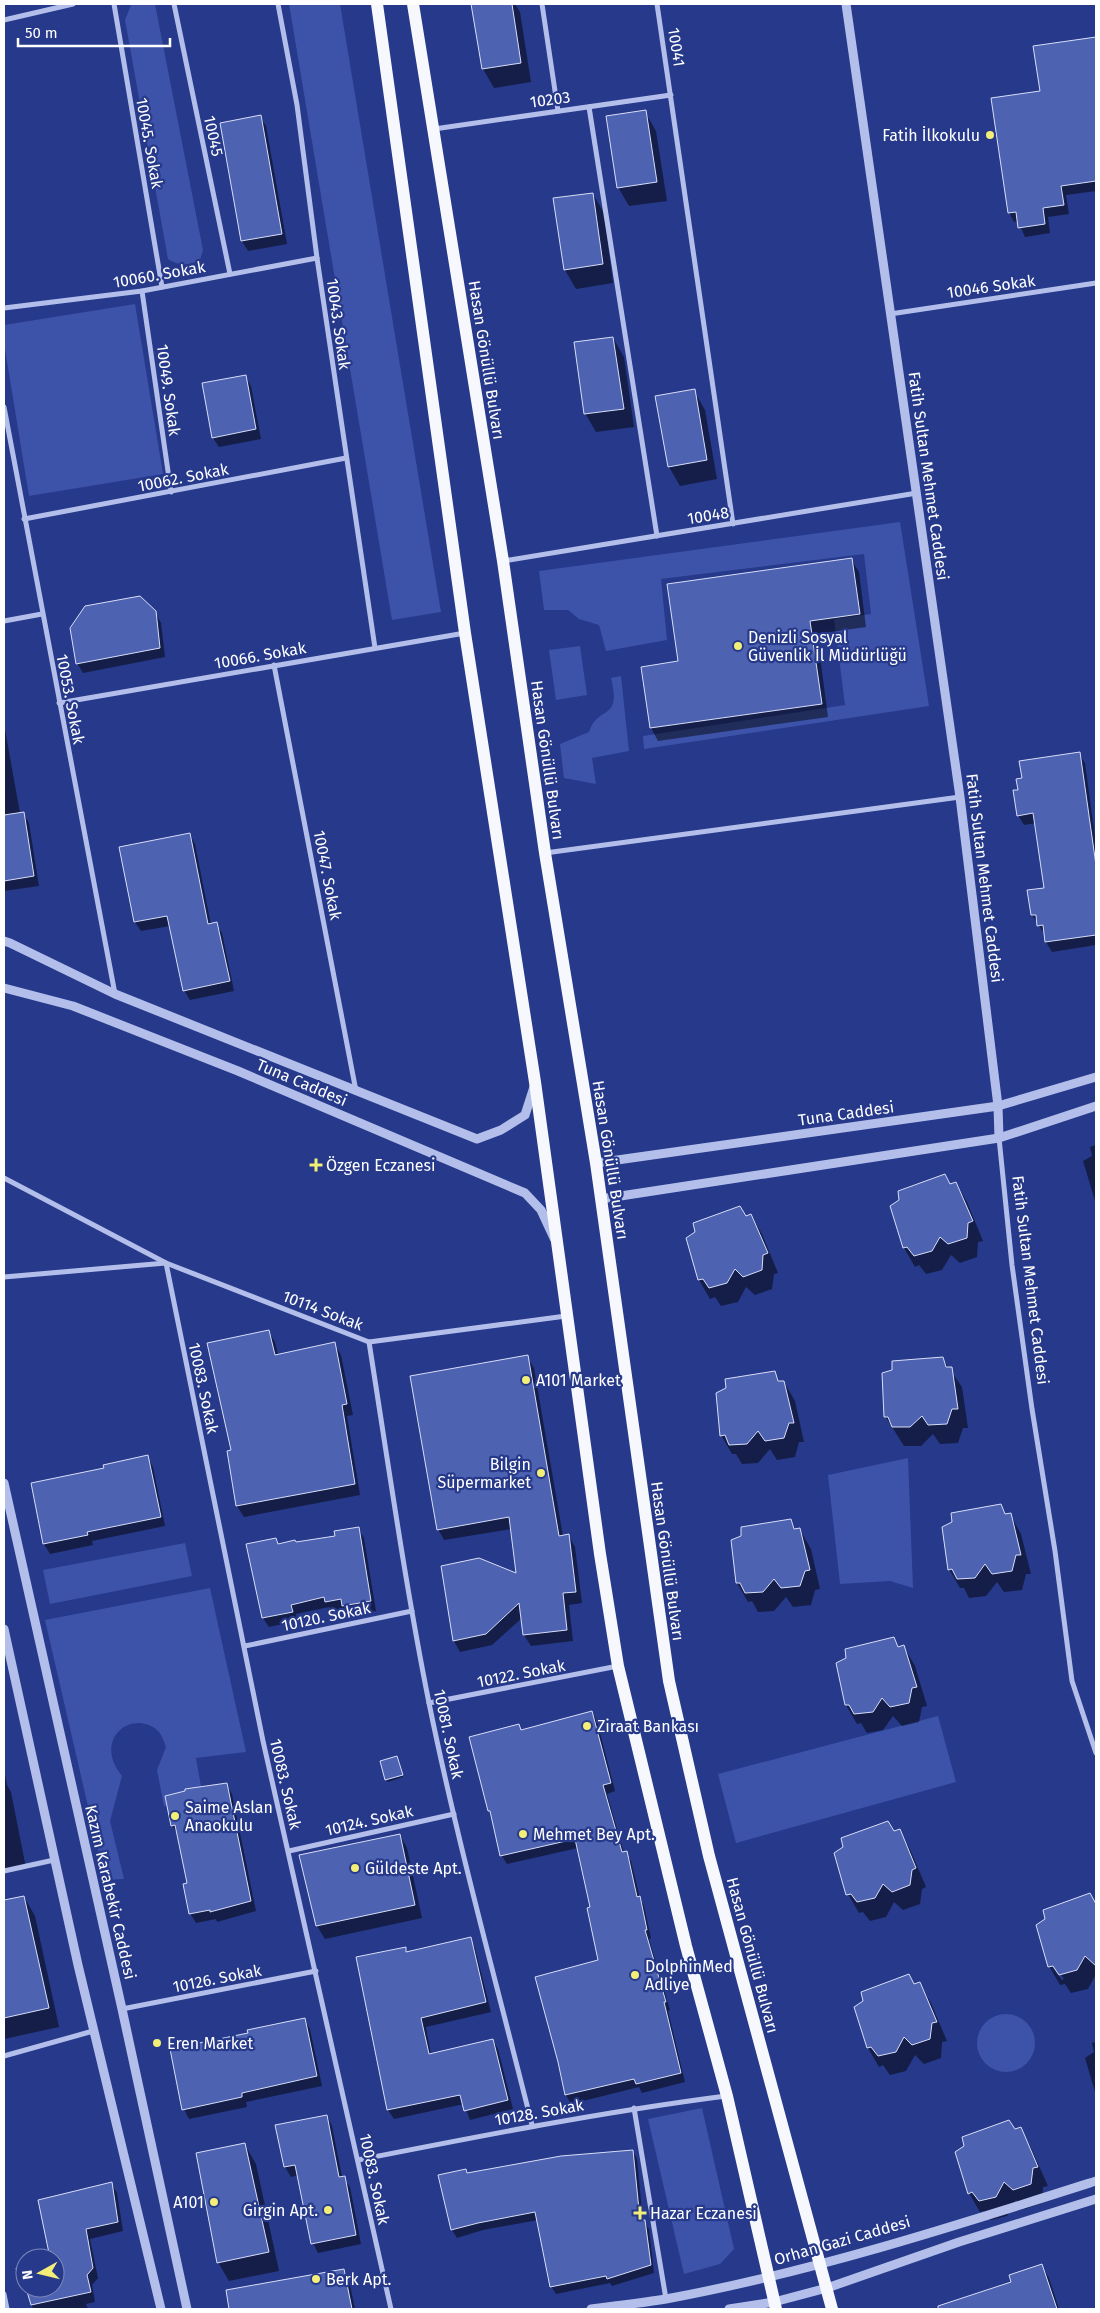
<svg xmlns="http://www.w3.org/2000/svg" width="1100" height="2313" viewBox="0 0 1100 2313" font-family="'Fira Sans',sans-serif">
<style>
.green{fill:#3d53a9}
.shadow{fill:#0007;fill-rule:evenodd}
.building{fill:#4e62b2;stroke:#d8def7}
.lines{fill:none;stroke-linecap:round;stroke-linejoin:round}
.minor{stroke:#b3bfea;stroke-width:5}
.tertiary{stroke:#b3bfea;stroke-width:9}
.primary{stroke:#f7f8fe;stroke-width:12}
.poi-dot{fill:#f3ee78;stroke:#26398a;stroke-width:2}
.labels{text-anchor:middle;stroke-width:4.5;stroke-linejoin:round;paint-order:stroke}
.street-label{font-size:16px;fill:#fff;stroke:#26398a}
.poi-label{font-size:16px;fill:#fff;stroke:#26398a;text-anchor:start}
</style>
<rect width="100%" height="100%" fill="#26398a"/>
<!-- green -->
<g class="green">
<path d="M134,4H155L203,250L200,260C187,266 179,266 168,259L125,20L131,5Z"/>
<polygon points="289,4 340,4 441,612 392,620"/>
<polygon points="135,304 163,474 29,496 4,343 4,325"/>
<polygon points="900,522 929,706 644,749 643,736 845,705 834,619 871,614 864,554 661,579 667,640 606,651 599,625 579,619 568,610 544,610 539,571"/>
<polygon points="580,646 587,695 556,700 549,650"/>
<path d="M621,676L629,751L592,758L596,784L564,778L560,744L589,732C598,704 622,722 611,678Z"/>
<polygon points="908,1458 913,1588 890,1581 840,1584 828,1475"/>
<polygon points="185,1543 192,1576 50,1604 43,1570"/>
<path d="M210,1588L246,1752L196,1758L203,1798L164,1806L157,1770L166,1747C164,1742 162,1734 157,1730C132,1709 92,1739 122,1776L110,1821L124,1879L105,1880L45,1620Z"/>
<polygon points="938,1716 956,1782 736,1843 718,1774"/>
<circle cx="1006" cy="2043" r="29"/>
<polygon points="702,2108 734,2249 720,2264 684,2274 648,2119"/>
</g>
<!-- shadow -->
<g class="shadow">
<polygon points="473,4 515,4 520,12 531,82 494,88 483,69"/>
<polygon points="1096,39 1096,191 1066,195 1069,214 1048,217 1050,233 1025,237 1018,221 1014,222 1009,212 1041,93 1035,47"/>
<polygon points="645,112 656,131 667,201 629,206 618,187"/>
<polygon points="260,117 266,126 287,244 248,251 242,241 221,124"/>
<polygon points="593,194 604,213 613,283 576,289 565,270"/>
<polygon points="613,338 624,357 634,427 596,432 585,413"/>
<polygon points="245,376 251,386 261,439 219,447 213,438"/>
<polygon points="694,391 705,410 717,479 680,486 669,467 657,397"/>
<polygon points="851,559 859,572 866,627 817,634 828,717 658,741 651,728 680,662"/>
<polygon points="155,612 161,623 165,657 83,673 77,663"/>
<polygon points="4,724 20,813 23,813 29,823 39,886 4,891"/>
<polygon points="1079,754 1085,763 1096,844 1096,945 1052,952 1046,942 1045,935 1032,915 1045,889 1036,823 1024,825 1018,815 1019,791"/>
<polygon points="190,834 195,844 211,925 216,924 222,933 234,991 190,1000 184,990 170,926 141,931 135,922"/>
<polygon points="1096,1145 1096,1204 1083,1161 1092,1156 1090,1147"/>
<polygon points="956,1183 967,1202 983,1241 978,1242 977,1257 960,1263 951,1255 942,1270 926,1274 919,1265 915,1267 904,1248 950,1185"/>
<polygon points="751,1215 762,1234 778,1273 774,1274 772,1289 755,1295 746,1287 738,1302 721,1306 715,1297 710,1299 699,1280 745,1217"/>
<polygon points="268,1331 275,1342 278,1355 334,1344 341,1355 353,1415 347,1416 360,1495 244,1517 237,1506 232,1451"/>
<polygon points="527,1357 534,1368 563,1536 569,1536 575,1547 582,1603 569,1605 573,1641 531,1646 524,1635 522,1618 492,1645 460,1652 454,1641 517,1575 511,1529 444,1540 438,1529"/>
<polygon points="942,1358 962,1387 968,1428 963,1428 958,1443 940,1444 933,1434 921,1446 904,1446 885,1416"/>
<polygon points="774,1373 780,1382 784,1382 795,1401 804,1442 799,1442 795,1457 777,1460 770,1449 758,1463 742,1464 736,1454 732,1454 721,1435"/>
<polygon points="148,1457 153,1467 165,1526 92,1541 93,1545 50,1554 44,1544 32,1484 106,1469"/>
<polygon points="1000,1505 1006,1515 1010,1514 1021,1534 1031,1574 1026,1574 1022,1590 1004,1592 997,1582 986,1596 969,1598 964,1588 960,1588 949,1569"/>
<polygon points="790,1520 796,1530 800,1530 811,1549 820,1589 815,1590 811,1605 793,1607 786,1597 774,1611 758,1612 752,1601 748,1602 737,1583"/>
<polygon points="358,1528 364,1538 376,1611 349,1616 345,1609 332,1611 329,1607 296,1614 297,1621 269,1627 263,1618 276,1539 279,1545 296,1543 336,1537"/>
<polygon points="894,1638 899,1648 904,1647 915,1666 927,1706 922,1707 919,1722 902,1726 893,1716 883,1730 867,1733 861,1723 857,1724 846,1705"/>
<polygon points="592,1712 597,1721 615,1791 607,1794 624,1853 626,1852 631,1861 640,1898 644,1906 651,1938 649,1939 670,2010 668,2011 685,2082 642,2093 639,2087 571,2104 566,2095 560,2062 599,1960 592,1908 578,1848 507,1864 502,1856 493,1816 489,1811 518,1725 522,1731"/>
<polygon points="397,1757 403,1777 388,1782 386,1779"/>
<polygon points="4,1769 7,1785 11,1792 26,1868 4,1872"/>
<polygon points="226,1784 232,1794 256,1911 217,1922 216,1919 196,1923 190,1913 189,1883 178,1835 172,1825"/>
<polygon points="899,1830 910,1849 926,1887 922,1889 920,1904 903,1910 894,1902 886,1917 870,1921 863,1912 859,1913 848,1894 893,1832"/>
<polygon points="400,1835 407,1848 422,1918 325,1939 317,1926"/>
<polygon points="24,1897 35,1916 59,2027 4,2039 4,1901"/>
<path d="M1096,1904V1974L1088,1989L1071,1993L1065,1984L1060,1985L1049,1966L1046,1920ZM1053,1964L1064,1979L1062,1980L1053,1968Z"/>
<polygon points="470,1938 475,1948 491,2012 426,2027 431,2055 493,2040 498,2049 513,2109 470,2120 464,2104 394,2119 388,2110 405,1949 407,1953"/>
<polygon points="920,1984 931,2003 947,2041 942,2042 941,2058 924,2064 915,2055 906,2071 890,2075 883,2065 879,2067 868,2048 856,2007"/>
<polygon points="304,2019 310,2029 322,2086 246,2102 247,2107 189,2119 184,2109 250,2034"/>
<polygon points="1096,2042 1096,2095 1085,2058 1094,2052 1092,2043"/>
<polygon points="327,2116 332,2126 342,2177 350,2187 361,2244 318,2253 313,2243 299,2175 291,2177 285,2167 277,2126"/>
<polygon points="1020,2129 1031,2148 1048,2186 1043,2187 1042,2203 1025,2209 1016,2200 1007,2216 991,2220 984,2211 980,2212 969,2193 1014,2131"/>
<polygon points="245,2145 256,2164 279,2271 229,2281 218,2262"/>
<polygon points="633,2151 637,2159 643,2221 649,2229 654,2273 612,2286 610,2283 556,2294 551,2286 538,2220 483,2230 457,2238 452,2230 440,2176"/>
<polygon points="111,2183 117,2193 123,2231 90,2239 98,2278 92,2285 95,2302 86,2304 88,2309 33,2309 26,2288 55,2288 55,2258 51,2258"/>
<polygon points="1041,2265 1049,2278 1059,2309 932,2309 1013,2283"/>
<polygon points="344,2270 349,2280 355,2309 231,2309 227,2291"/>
</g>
<!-- building -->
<g class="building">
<polygon points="471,4 512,4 521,63 482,69"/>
<polygon points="1096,37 1096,181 1061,186 1064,205 1043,208 1045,224 1018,228 1016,212 1008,213 991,98 1040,91 1033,46"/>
<polygon points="646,110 657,182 617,188 606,116"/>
<polygon points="261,115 282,234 241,241 220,123"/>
<polygon points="593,193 603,264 564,270 553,198"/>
<polygon points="613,337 624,409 584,414 574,342"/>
<polygon points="246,375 256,429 212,438 202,383"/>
<polygon points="695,389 707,460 668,467 655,396"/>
<polygon points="852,558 860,614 810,621 822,704 650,728 641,667 678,661 667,584"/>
<polygon points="140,596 156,611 160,648 76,664 70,628 85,606"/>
<polygon points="1080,752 1096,865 1096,935 1045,942 1043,925 1037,926 1036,915 1031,915 1027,890 1044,888 1033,813 1017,816 1013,790 1018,790 1016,779 1022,778 1019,761"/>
<polygon points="24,812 34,876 4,881 4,815"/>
<polygon points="190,833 208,924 217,922 230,981 183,991 167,916 134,922 119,847"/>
<polygon points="945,1174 950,1184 956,1182 973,1221 968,1223 967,1238 948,1244 940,1237 932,1251 914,1256 907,1247 903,1248 890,1206 899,1200 898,1191"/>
<polygon points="740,1206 746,1216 751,1214 768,1253 763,1255 762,1270 743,1277 735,1269 727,1283 709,1288 703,1279 698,1280 686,1238 695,1232 693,1223"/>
<polygon points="269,1330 275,1355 335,1342 347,1404 342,1405 355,1484 236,1506 227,1451 231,1450 207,1343"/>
<polygon points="528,1355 559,1536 569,1534 576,1592 563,1593 567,1630 523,1635 519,1603 486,1634 453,1641 441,1566 479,1558 516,1573 509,1517 437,1530 410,1376"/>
<polygon points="943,1357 946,1367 952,1367 958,1409 952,1409 947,1424 928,1425 922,1416 910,1427 892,1427 888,1417 884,1417 882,1373 892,1370 892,1361"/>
<polygon points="775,1371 778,1381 784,1381 794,1423 789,1423 784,1438 765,1441 758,1431 747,1444 729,1445 725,1435 720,1436 716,1393 726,1388 725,1379"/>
<polygon points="148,1455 161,1517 87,1532 88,1535 43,1544 31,1483 104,1468 103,1465"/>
<polygon points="1001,1504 1005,1514 1011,1513 1021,1555 1016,1555 1012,1571 992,1574 985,1564 975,1578 957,1579 952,1569 948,1570 942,1527 952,1522 951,1513"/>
<polygon points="791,1519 794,1529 800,1528 810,1570 805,1571 800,1586 781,1588 774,1579 763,1592 745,1593 740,1583 736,1583 731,1540 741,1536 741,1527"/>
<polygon points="359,1527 371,1601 342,1606 341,1599 325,1602 324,1597 291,1605 293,1612 262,1618 246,1544 276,1538 278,1544 295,1540 296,1542 335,1536 334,1531"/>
<polygon points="894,1637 898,1647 904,1645 917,1687 912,1688 909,1703 890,1707 882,1698 873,1712 854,1714 849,1705 845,1705 836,1663 846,1658 845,1649"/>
<polygon points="592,1711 611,1783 603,1785 622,1852 627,1851 637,1897 640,1896 647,1930 645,1930 666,2002 664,2002 681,2073 636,2084 634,2079 565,2095 558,2062 535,1977 598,1960 587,1908 590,1907 575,1839 500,1856 490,1811 488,1811 469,1737 519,1724 521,1730"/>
<polygon points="397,1756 403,1775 385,1780 380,1761"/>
<polygon points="227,1783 251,1901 210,1912 210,1910 189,1914 183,1884 187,1883 175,1825 171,1826 165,1796 185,1791 185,1789"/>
<polygon points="888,1821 894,1831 900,1829 916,1868 912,1870 910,1885 892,1892 883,1884 875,1898 857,1902 851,1894 846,1895 834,1853 843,1847 841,1838"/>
<polygon points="400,1834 415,1905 316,1926 299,1855"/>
<polygon points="1090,1893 1096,1904 1096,1966 1085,1956 1077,1970 1059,1975 1053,1966 1048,1967 1036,1925 1045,1919 1043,1910"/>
<polygon points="24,1896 49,2008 4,2018 4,1900"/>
<polygon points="471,1937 486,2002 421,2018 429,2054 493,2039 508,2100 464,2111 460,2095 387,2110 356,1957 406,1947 406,1952"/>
<polygon points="909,1974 914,1984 920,1982 937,2022 932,2023 930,2039 912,2045 904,2037 896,2052 878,2056 871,2047 867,2048 854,2007 863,2001 861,1992"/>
<polygon points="305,2018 317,2076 242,2093 242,2097 182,2110 170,2049 248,2033 247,2030"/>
<polygon points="327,2115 339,2177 345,2176 356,2235 311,2244 295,2165 284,2167 275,2125"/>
<polygon points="1009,2120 1015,2129 1021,2127 1038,2167 1033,2168 1031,2184 1013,2190 1004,2182 996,2197 979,2201 972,2192 968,2194 955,2152 964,2146 962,2137"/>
<polygon points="245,2143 269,2252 217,2263 196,2153"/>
<polygon points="633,2150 640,2220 645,2220 651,2265 607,2279 606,2276 550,2287 535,2212 478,2223 451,2230 438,2175 466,2169 467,2173 561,2156"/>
<polygon points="112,2182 118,2222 86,2229 93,2268 87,2275 91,2292 31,2305 26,2288 55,2288 55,2258 50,2258 38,2200"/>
<polygon points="1042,2264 1057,2309 938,2309 938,2306 1011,2282 1009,2275"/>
<polygon points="25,2266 25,2287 21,2282 16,2268"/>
<polygon points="344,2269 352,2309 229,2309 226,2290"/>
</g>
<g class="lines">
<!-- minor -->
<g class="minor">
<polyline points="114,4 162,287"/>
<polyline points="174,4 230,274"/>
<polyline points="278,4 297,105 317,258 375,648"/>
<polyline points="542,4 558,111"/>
<polyline points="657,4 733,524"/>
<polyline points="4,20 73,4"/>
<polyline points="589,107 657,536"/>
<polyline points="434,129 671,95"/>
<polyline points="142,291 171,492"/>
<polyline points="4,308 142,291 317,258"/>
<polyline points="890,314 1096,283"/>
<polyline points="4,407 115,994"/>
<polyline points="24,519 346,458"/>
<polyline points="503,561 917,493"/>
<polyline points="4,621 42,614"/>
<polyline points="274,665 356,1091"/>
<polyline points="59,703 465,633"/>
<polyline points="545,853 960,797"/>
<polyline points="999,1138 1012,1265 1032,1409 1055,1551 1072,1681 1096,1753"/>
<polyline points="4,1178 166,1263 263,1741 391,2309"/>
<polyline points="4,1277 166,1263 369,1342 566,1316"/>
<path d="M369,1342C388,1462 405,1583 429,1703C458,1845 497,1985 532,2125"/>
<polyline points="245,1646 412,1611"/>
<polyline points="429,1703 618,1666"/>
<polyline points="289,1851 454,1814"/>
<polyline points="4,1871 54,1860"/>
<polyline points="122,2009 316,1971"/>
<polyline points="4,2056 93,2031"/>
<polyline points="634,2108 666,2299"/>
<path d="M358,2160C480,2136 602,2112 726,2096"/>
<polyline points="4,2294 7,2309"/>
</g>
<!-- tertiary -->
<g class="tertiary">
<polyline points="846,4 960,797 998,1106 999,1138"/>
<polyline points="4,941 10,943 115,994 477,1139 501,1130 525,1115 534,1087"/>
<polyline points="4,988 73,1006 238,1071 525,1193 541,1210 554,1238"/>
<polyline points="596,1163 998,1106 1096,1077"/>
<polyline points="601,1199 999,1138 1096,1106"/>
<polyline points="4,1483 122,2009 187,2309"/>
<polyline points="4,1629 78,1965 161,2309"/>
<path d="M591,2309C616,2306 641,2303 666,2299C812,2272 955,2226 1096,2181"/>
<polyline points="729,2309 774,2302 827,2288 959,2242 1096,2199"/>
</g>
<!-- primary -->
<g class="primary">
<polyline points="377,4 465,633 535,1082 600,1554 618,1666 686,1946 727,2096 776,2309"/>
<polyline points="413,4 503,561 545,853 596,1163 669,1681 709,1856 832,2309"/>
</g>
</g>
<!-- markers -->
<g class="poi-dot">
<circle cx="990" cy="135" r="5"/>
<circle cx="738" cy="646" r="5"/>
<path d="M313.5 1157.5h5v5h5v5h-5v5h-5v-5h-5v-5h5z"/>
<circle cx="526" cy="1380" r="5"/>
<circle cx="541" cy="1473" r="5"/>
<circle cx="587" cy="1726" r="5"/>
<circle cx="175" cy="1816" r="5"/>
<circle cx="523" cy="1834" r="5"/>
<circle cx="355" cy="1868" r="5"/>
<circle cx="635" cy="1975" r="5"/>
<circle cx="157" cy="2043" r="5"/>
<circle cx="214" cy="2202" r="5"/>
<circle cx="328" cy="2210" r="5"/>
<path d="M637.5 2205.5h5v5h5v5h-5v5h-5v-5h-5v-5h5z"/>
<circle cx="316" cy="2279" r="5"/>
</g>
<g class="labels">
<!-- street labels -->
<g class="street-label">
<text transform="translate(677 47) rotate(81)" y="6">10041</text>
<text transform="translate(550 99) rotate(-8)" y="6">10203</text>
<text transform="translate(214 136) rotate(78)" y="6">10045</text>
<text transform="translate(150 143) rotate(80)" y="6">10045. Sokak</text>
<text transform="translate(159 274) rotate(-10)" y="6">10060. Sokak</text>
<text transform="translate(991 286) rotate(-8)" y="6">10046 Sokak</text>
<text transform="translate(339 324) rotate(82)" y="6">10043. Sokak</text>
<text transform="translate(487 360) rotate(81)" y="6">Hasan Gönüllü Bulvarı</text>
<text transform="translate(169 390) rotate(82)" y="6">10049. Sokak</text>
<text transform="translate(929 476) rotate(82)" y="6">Fatih Sultan Mehmet Caddesi</text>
<text transform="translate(183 477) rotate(-11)" y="6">10062. Sokak</text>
<text transform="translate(708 515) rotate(-9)" y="6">10048</text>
<text transform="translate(260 655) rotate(-10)" y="6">10066. Sokak</text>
<text transform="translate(71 699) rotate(79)" y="6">10053. Sokak</text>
<text transform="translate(548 760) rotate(82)" y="6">Hasan Gönüllü Bulvarı</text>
<text transform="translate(328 875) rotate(79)" y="6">10047. Sokak</text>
<text transform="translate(985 878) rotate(83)" y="6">Fatih Sultan Mehmet Caddesi</text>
<text transform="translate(302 1082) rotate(23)" y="6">Tuna Caddesi</text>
<text transform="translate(846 1113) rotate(-8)" y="6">Tuna Caddesi</text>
<text transform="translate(611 1160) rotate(81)" y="6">Hasan Gönüllü Bulvarı</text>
<text transform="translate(1031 1280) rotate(83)" y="6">Fatih Sultan Mehmet Caddesi</text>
<text transform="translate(323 1310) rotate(21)" y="6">10114 Sokak</text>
<text transform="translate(204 1388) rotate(78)" y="6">10083. Sokak</text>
<text transform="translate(668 1561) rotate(82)" y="6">Hasan Gönüllü Bulvarı</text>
<text transform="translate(326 1616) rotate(-12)" y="6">10120. Sokak</text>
<text transform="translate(521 1673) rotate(-11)" y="6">10122. Sokak</text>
<text transform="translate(449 1734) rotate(78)" y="6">10081. Sokak</text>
<text transform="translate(286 1784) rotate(77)" y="6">10083. Sokak</text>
<text transform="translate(369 1820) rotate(-13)" y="6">10124. Sokak</text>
<text transform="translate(111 1892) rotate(77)" y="6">Kazım Karabekir Caddesi</text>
<text transform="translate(753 1955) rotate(75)" y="6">Hasan Gönüllü Bulvarı</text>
<text transform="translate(217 1978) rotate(-11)" y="6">10126. Sokak</text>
<text transform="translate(539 2112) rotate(-10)" y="6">10128. Sokak</text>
<text transform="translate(375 2179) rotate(78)" y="6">10083. Sokak</text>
<text transform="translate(842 2240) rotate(-16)" y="6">Orhan Gazi Caddesi</text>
</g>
<!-- poi labels -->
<g class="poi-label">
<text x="980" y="141" text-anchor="end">Fatih İlkokulu</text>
<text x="748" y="643">Denizli Sosyal<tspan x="748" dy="18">Güvenlik İl Müdürlüğü</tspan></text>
<text x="326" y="1171">Özgen Eczanesi</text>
<text x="536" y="1386">A101 Market</text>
<text x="531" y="1470" text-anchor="end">Bilgin<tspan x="531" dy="18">Süpermarket</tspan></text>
<text x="597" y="1732">Ziraat Bankası</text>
<text x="185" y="1813">Saime Aslan<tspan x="185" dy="18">Anaokulu</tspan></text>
<text x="533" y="1840">Mehmet Bey Apt.</text>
<text x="365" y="1874">Güldeste Apt.</text>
<text x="645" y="1972">DolphinMed<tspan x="645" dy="18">Adliye</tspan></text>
<text x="167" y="2049">Eren Market</text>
<text x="204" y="2208" text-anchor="end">A101</text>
<text x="318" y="2216" text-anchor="end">Girgin Apt.</text>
<text x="650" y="2219">Hazar Eczanesi</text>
<text x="326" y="2285">Berk Apt.</text>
</g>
</g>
<!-- border -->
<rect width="1100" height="2313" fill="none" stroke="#ffffff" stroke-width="10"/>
<!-- north arrow -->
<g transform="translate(40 2273) rotate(262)"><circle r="24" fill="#26398a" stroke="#7d88b9"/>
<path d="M0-4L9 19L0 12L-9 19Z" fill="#f3ee78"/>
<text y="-8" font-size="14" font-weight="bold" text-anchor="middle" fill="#ffffff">N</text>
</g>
<!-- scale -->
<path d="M18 38v8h152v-8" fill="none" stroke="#ffffff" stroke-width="2.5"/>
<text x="25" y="38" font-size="15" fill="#ffffff" stroke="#26398a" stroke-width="4" paint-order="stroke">50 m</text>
</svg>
